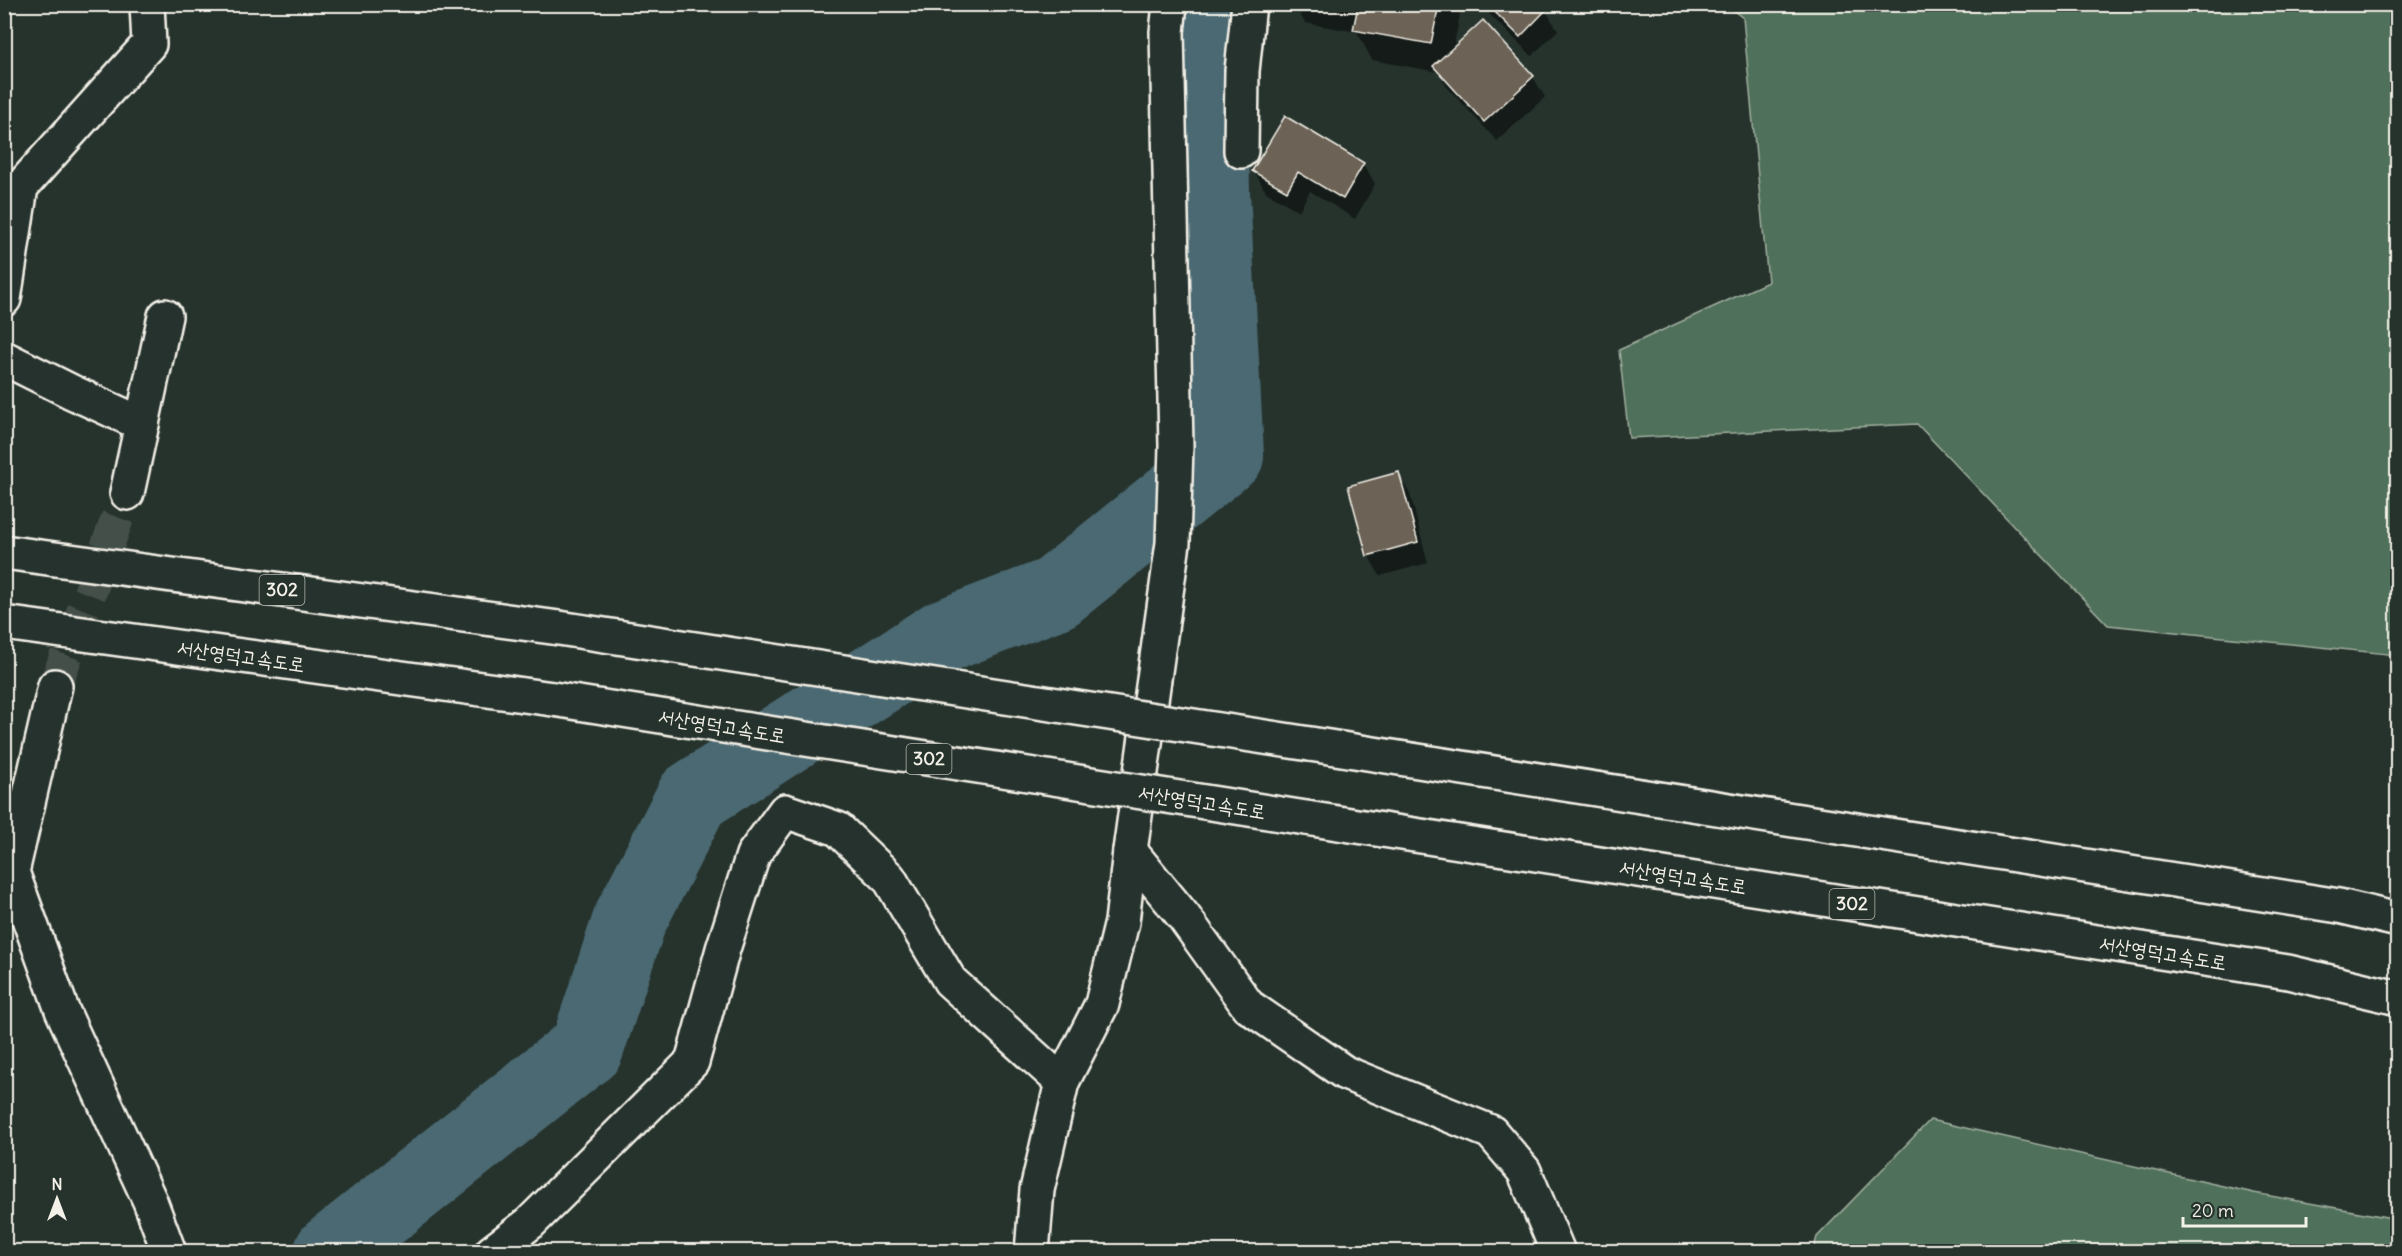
<svg xmlns="http://www.w3.org/2000/svg" width="2402" height="1256" viewBox="0 0 2402 1256" font-family="Delius,'Poor Story',sans-serif">
<style>
.green{fill:#4f705a;stroke:#a2b0a1;stroke-width:1.5}
.shadow{fill:#0007}
.lines{fill:none;stroke-linecap:round;stroke-linejoin:round}
.river{stroke:#4b6972;stroke-width:74}
.building{fill:#6c6257;stroke:#f4f1e8;stroke-width:1.5}
.minor-tunnel{stroke:#455049;stroke-width:33;stroke-dasharray:33 16;stroke-linecap:butt}
.minor-casing{stroke:#f4f1e8;stroke-width:38}
.highway-casing{stroke:#f4f1e8;stroke-width:38}
.minor{stroke:#26332d;stroke-width:33}
.highway{stroke:#26332d;stroke-width:33}
.highway-bridge-casing{stroke:#f4f1e8;stroke-width:38;stroke-linecap:butt}
.highway-bridge{stroke:#26332d;stroke-width:33}
.labels{text-anchor:middle;stroke-width:6;stroke-linejoin:round;paint-order:stroke}
.shield{fill:#26332d;stroke:#b6b8b0;stroke-width:1.5}
.shield-label{font-size:18px;font-weight:bold;fill:#f4f1e8}
.street-label{font-size:20px;fill:#f4f1e8;stroke:#26332d}
</style>
<rect width="100%" height="100%" fill="#26332d"/>
<filter id="ink" filterUnits="userSpaceOnUse"><feTurbulence type="fractalNoise" baseFrequency=".0167" numOctaves="2"/><feDisplacementMap in="SourceGraphic" scale="12" xChannelSelector="R" yChannelSelector="G"/><feConvolveMatrix kernelMatrix="1 2 1 2 8 2 1 2 1" color-interpolation-filters="sRGB"/></filter>
<g filter="url(#ink)">
<!-- green -->
<g class="green">
<polygon points="1726,5 2397,5 2397,655 2108,625 1917,424 1629,438 1619,350 1768,282 1743,18"/>
<polygon points="1930,1120 2254,1193 2397,1219 2397,1251 1813,1251 1817,1237"/>
</g>
<!-- shadow -->
<g class="shadow">
<polygon points="1294,4 1454,4 1460,14 1453,50 1533,77 1545,97 1497,141 1447,87 1438,72 1372,60 1357,32 1305,23"/>
<polygon points="1482,4 1541,4 1558,30 1532,56 1486,11"/>
<polygon points="1363,164 1375,184 1355,219 1310,191 1299,211 1266,192 1254,171"/>
<polygon points="1398,474 1410,494 1428,563 1380,576 1368,555"/>
</g>
<g class="lines">
<!-- river -->
<polyline class="river" points="331,1252 587,1048 630,919 693,797 944,636 1056,593 1227,455 1213,193 1210,4"/>
</g>
<!-- building -->
<g class="building">
<polygon points="1349,4 1439,4 1431,44 1353,30 1358,6"/>
<polygon points="1487,4 1543,4 1547,9 1520,37"/>
<polygon points="1483,20 1534,76 1484,122 1433,66"/>
<polygon points="1285,116 1364,163 1343,199 1298,172 1287,191 1252,171"/>
<polygon points="1399,472 1418,542 1367,556 1348,486"/>
</g>
<g class="lines">
<!-- minor-tunnel -->
<polyline class="minor-tunnel" points="55,686 127,493"/>
<!-- minor casing -->
<g class="minor-casing">
<g id="minor">
<polyline points="1241,151 1242,71 1249,4"/>
<polyline points="4,299 21,187 149,44 147,4"/>
<polyline points="4,358 72,392 142,424 165,316"/>
<polyline points="127,493 142,424"/>
<polyline points="55,686 12,872 62,1010 150,1201 169,1252"/>
<polyline points="1130,851 1173,543 1176,446 1167,32 1170,4"/>
<polyline points="492,1252 530,1223 692,1062 723,949 753,855 785,811 838,829 889,878 950,981 1062,1082 1102,1004 1122,922 1130,851 1184,917 1248,1006 1345,1073 1491,1132 1524,1171 1558,1252"/>
<polyline points="1032,1252 1037,1190 1062,1082"/>
</g>
</g>
<!-- highway casing -->
<g class="highway-casing">
<g id="highway">
<polyline points="4,552 559,628"/>
<polyline points="4,623 553,699"/>
<polyline points="1310,744 2339,906 2398,920"/>
<polyline points="1306,818 2288,972 2398,998"/>
</g>
</g>
<!-- minor -->
<use href="#minor" class="minor"/>
<!-- highway -->
<use href="#highway" class="highway"/>
<!-- highway-bridge casing -->
<g class="highway-bridge-casing">
<g id="highway-bridge">
<polyline points="559,628 1310,744"/>
<polyline points="553,699 1306,818"/>
</g>
</g>
<!-- highway-bridge -->
<use href="#highway-bridge" class="highway-bridge"/>
</g>
</g>
<g class="labels">
<!-- shield labels -->
<g class="shield">
<rect x="259.5" y="575" width="45" height="30" rx="4.5"/>
<rect x="906.5" y="744" width="45" height="30" rx="4.5"/>
<rect x="1829.5" y="889" width="45" height="30" rx="4.5"/>
</g>
<g class="shield-label">
<text x="282" y="596">302</text>
<text x="929" y="765">302</text>
<text x="1852" y="910">302</text>
</g>
<!-- street labels -->
<g class="street-label">
<text transform="translate(241 656) rotate(8)" y="7">서산영덕고속도로</text>
<text transform="translate(722 726) rotate(9)" y="7">서산영덕고속도로</text>
<text transform="translate(1202 802) rotate(9)" y="7">서산영덕고속도로</text>
<text transform="translate(1683 877) rotate(9)" y="7">서산영덕고속도로</text>
<text transform="translate(2163 953) rotate(9)" y="7">서산영덕고속도로</text>
</g>
</g>
<!-- margin -->
<rect width="2402" height="1256" fill="none" stroke="#26332d" stroke-width="24"/>
<rect x="12" y="12" width="2378" height="1232" fill="none" stroke="#f4f1e8" stroke-width="2" filter="url(#ink)"/>
<!-- north arrow -->
<g transform="translate(57 1199)" stroke="#26332d" stroke-width="4.5" paint-order="stroke">
<path d="M0-4.5L10 22L0 15L-10 22Z" fill="#f4f1e8"/>
<text y="-9" font-size="16" font-weight="bold" text-anchor="middle" fill="#f4f1e8">N</text>
</g>
<!-- scale -->
<path d="M2183 1217v9h123v-9" fill="none" stroke="#f4f1e8" stroke-width="3"/>
<text x="2192" y="1217" font-size="18" fill="#f4f1e8" stroke="#26332d" stroke-width="4.5" paint-order="stroke">20 m</text>
</svg>
